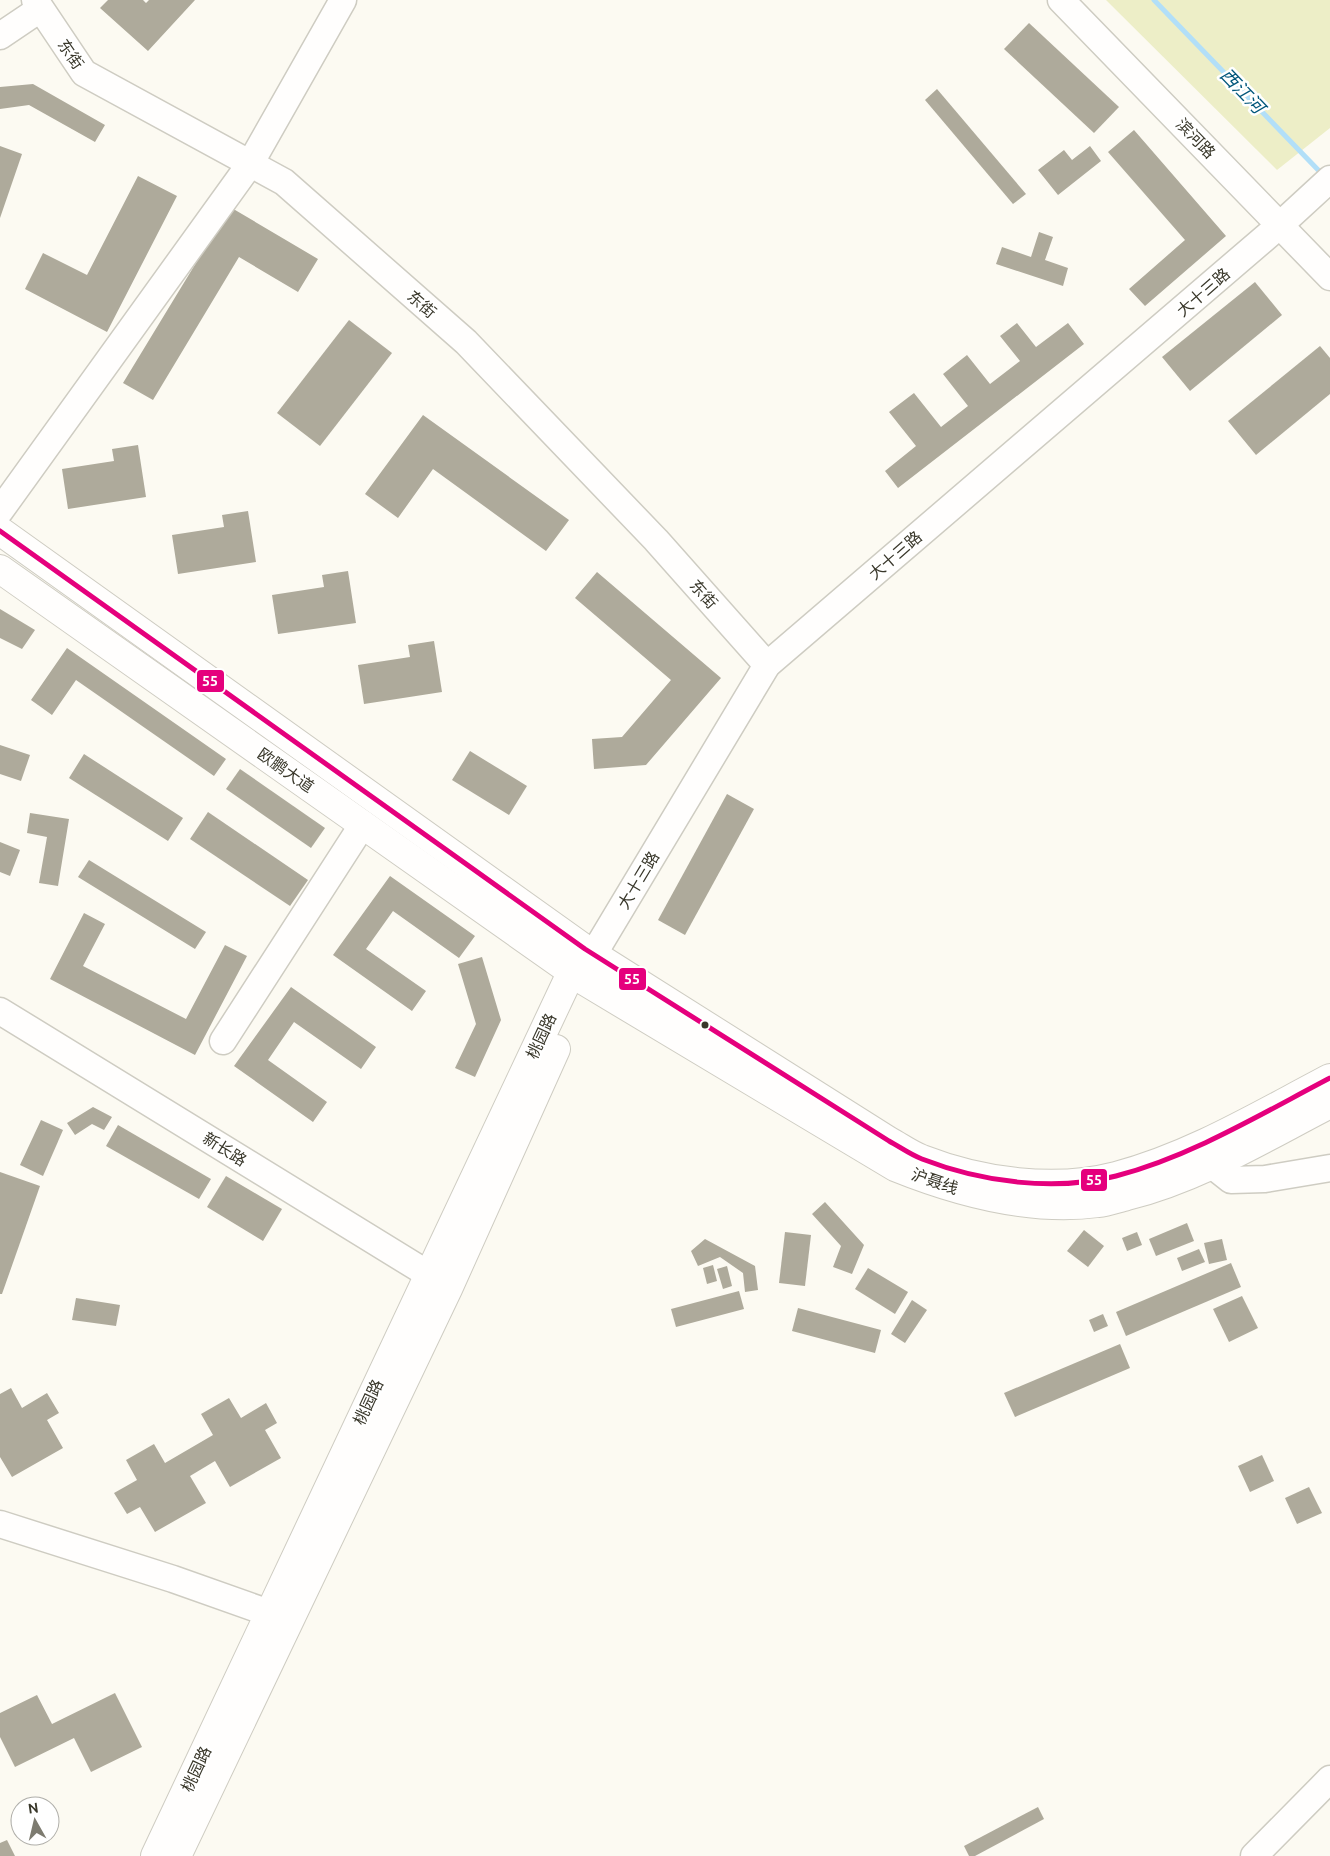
<svg xmlns="http://www.w3.org/2000/svg" width="1330" height="1856" viewBox="0 0 1330 1856" font-family="Ubuntu,'Noto Sans SC',sans-serif">
<style>
.green{fill:#edeec7}
.lines{fill:none;stroke-linecap:round;stroke-linejoin:round}
.stream{stroke:#b2dff8;stroke-width:5}
.building{fill:#aeaa9b}
.minor-casing{stroke:#ceccc2;stroke-width:29}
.major-casing{stroke:#ceccc2;stroke-width:30}
.highway-casing{stroke:#ceccc2;stroke-width:30}
.minor{stroke:#fffefd;stroke-width:26}
.major{stroke:#fffefd;stroke-width:28}
.highway{stroke:#fffefd;stroke-width:28}
.bus-1-casing{stroke:#fff;stroke-width:9}
.bus-1{stroke:#e5007d;stroke-width:5}
.bus-dot{fill:#39372a;stroke:#fff;stroke-width:2}
.labels{text-anchor:middle;stroke-width:5;stroke-linejoin:round;paint-order:stroke}
.street-label{font-size:16px;fill:#39372a;stroke:#fff}
.water-label{font-size:18px;font-style:italic;fill:#02577b;stroke:#fff}
.line-badge{stroke:#fff;stroke-width:2}
.badge-label{font-size:14px;text-anchor:middle;font-weight:bold;fill:#fff}
</style>
<rect width="100%" height="100%" fill="#fcfaf2"/>
<!-- green -->
<polygon class="green" points="1106,0 1330,0 1330,128 1277,170"/>
<g class="lines">
<!-- stream -->
<polyline class="stream" points="1154,0 1323,175"/>
</g>
<!-- building -->
<g class="building">
<polygon points="108,0 143,0 146,3 149,0 195,0 148,51 100,8"/>
<polygon points="1029,23 1119,107 1094,133 1004,49"/>
<polygon points="33,84 105,125 95,142 29,105 0,109 0,87"/>
<polygon points="937,89 1026,194 1013,204 925,100"/>
<polygon points="1134,130 1226,236 1145,306 1129,289 1185,240 1108,152"/>
<polygon points="0,146 22,154 0,218"/>
<polygon points="1090,146 1101,161 1058,195 1038,170 1064,150 1072,160"/>
<polygon points="138,176 177,196 107,332 25,289 43,253 87,275"/>
<polygon points="230,207 318,259 298,292 239,257 153,400 123,383"/>
<polygon points="1039,232 1053,237 1045,260 1068,268 1063,286 996,264 1002,247 1031,257"/>
<polygon points="1255,282 1282,315 1190,391 1162,357"/>
<polygon points="349,320 392,353 320,446 277,413"/>
<polygon points="1017,323 1036,347 1068,323 1084,344 898,488 885,471 916,446 889,412 914,393 941,427 968,406 943,374 967,355 990,384 1020,361 1000,336"/>
<polygon points="1320,346 1330,358 1330,394 1256,455 1228,421"/>
<polygon points="423,415 569,520 546,551 433,469 398,518 365,494"/>
<polygon points="138,445 146,497 68,509 62,469 114,461 112,449"/>
<polygon points="248,511 256,562 178,574 172,535 224,527 222,515"/>
<polygon points="348,571 356,623 278,634 272,595 324,587 322,575"/>
<polygon points="597,572 721,678 646,765 594,769 592,739 622,737 671,680 575,598"/>
<polygon points="0,609 35,630 22,649 0,638"/>
<polygon points="434,641 442,692 364,704 358,665 410,657 408,645"/>
<polygon points="67,648 226,759 214,776 76,680 52,715 31,700"/>
<polygon points="0,745 30,755 21,781 0,774"/>
<polygon points="470,751 527,786 509,815 452,780"/>
<polygon points="84,754 183,818 168,841 69,778"/>
<polygon points="240,769 325,828 311,848 226,789"/>
<polygon points="727,794 754,809 685,935 658,920"/>
<polygon points="208,812 308,880 290,906 190,839"/>
<polygon points="30,813 69,819 58,886 39,883 47,837 27,833"/>
<polygon points="0,842 20,850 10,876 0,872"/>
<polygon points="89,860 206,932 195,949 78,877"/>
<polygon points="390,876 475,936 459,958 393,911 366,949 426,991 412,1011 333,955"/>
<polygon points="84,913 105,924 83,966 186,1019 225,945 247,956 195,1055 50,979"/>
<polygon points="482,957 501,1020 475,1077 455,1068 476,1024 458,964"/>
<polygon points="291,987 376,1047 361,1069 294,1022 268,1060 327,1102 313,1122 234,1066"/>
<polygon points="93,1107 112,1117 104,1130 92,1124 75,1135 67,1123"/>
<polygon points="41,1120 63,1130 43,1176 20,1165"/>
<polygon points="118,1125 211,1179 199,1199 106,1146"/>
<polygon points="0,1172 40,1186 2,1294 0,1294"/>
<polygon points="226,1176 282,1209 263,1241 207,1207"/>
<polygon points="825,1202 864,1245 852,1274 833,1267 841,1246 812,1214"/>
<polygon points="1187,1223 1194,1241 1156,1256 1149,1239"/>
<polygon points="1084,1230 1104,1246 1088,1267 1067,1251"/>
<polygon points="785,1232 811,1235 805,1286 779,1283"/>
<polygon points="1137,1232 1142,1245 1127,1251 1122,1238"/>
<polygon points="705,1239 755,1266 758,1290 745,1292 743,1273 720,1257 698,1266 691,1251"/>
<polygon points="1222,1239 1227,1260 1209,1264 1204,1243"/>
<polygon points="1199,1249 1205,1262 1182,1271 1177,1258"/>
<polygon points="1231,1263 1241,1287 1126,1336 1116,1312"/>
<polygon points="713,1265 717,1281 707,1284 703,1268"/>
<polygon points="727,1266 732,1286 723,1289 717,1269"/>
<polygon points="868,1268 908,1292 895,1314 855,1289"/>
<polygon points="739,1291 744,1309 676,1327 671,1309"/>
<polygon points="1242,1296 1258,1328 1229,1342 1213,1309"/>
<polygon points="76,1298 120,1305 116,1326 72,1320"/>
<polygon points="912,1300 927,1310 905,1343 891,1334"/>
<polygon points="798,1308 881,1330 875,1353 792,1331"/>
<polygon points="1103,1314 1108,1326 1094,1332 1089,1320"/>
<polygon points="1120,1344 1130,1368 1015,1417 1004,1393"/>
<polygon points="11,1388 22,1408 47,1393 59,1413 47,1420 63,1448 12,1477 0,1457 0,1394"/>
<polygon points="229,1398 241,1418 266,1403 277,1423 265,1430 281,1458 230,1487 215,1461 190,1476 206,1503 155,1532 140,1507 127,1514 114,1493 137,1480 126,1460 154,1444 165,1463 213,1435 201,1414"/>
<polygon points="1262,1455 1274,1481 1250,1492 1238,1466"/>
<polygon points="1309,1487 1322,1513 1297,1524 1285,1498"/>
<polygon points="115,1693 142,1747 91,1772 74,1738 15,1767 0,1737 0,1713 37,1695 52,1724"/>
<polygon points="1038,1807 1044,1819 975,1856 969,1856 964,1846"/>
<polygon points="7,1840 15,1856 0,1856 0,1843"/>
</g>
<g class="lines">
<!-- minor casing -->
<g class="minor-casing">
<g id="minor">
<polyline points="35,0 84,73 284,182 466,342 656,540 767,665"/>
<polyline points="1061,0 1330,277"/>
<polyline points="0,36 40,9"/>
<polyline points="0,511 250,164 343,0"/>
<polyline points="593,955 767,665 1280,225 1330,179"/>
<polyline points="0,1011 428,1274 445,1287"/>
<polyline points="223,1041 363,824"/>
<polyline points="1212,1165 1231,1180 1265,1179 1330,1168"/>
<polyline points="0,1524 173,1579 269,1613 288,1622"/>
<polyline points="1254,1856 1330,1779"/>
</g>
</g>
<!-- major casing -->
<g class="major-casing">
<g id="major">
<polyline points="155,1856 572,971 584,951"/>
<polyline points="177,1856 448,1289 556,1049"/>
</g>
</g>
<!-- highway casing -->
<g class="highway-casing">
<g id="highway">
<path d="M0,531L585,949L889,1141C900,1147 911,1155 922,1159C981,1182 1054,1192 1116,1176C1192,1156 1261,1114 1330,1078"/>
<path d="M0,569L586,982L895,1167C957,1192 1030,1212 1098,1203C1108,1202 1118,1198 1127,1196C1199,1178 1264,1138 1330,1104"/>
</g>
</g>
<!-- minor -->
<use href="#minor" class="minor"/>
<!-- major -->
<use href="#major" class="major"/>
<!-- highway -->
<use href="#highway" class="highway"/>
<!-- bus-1 casing -->
<g class="bus-1-casing">
<path id="bus-1" d="M0,531L585,949L889,1141C900,1147 911,1155 922,1159C981,1182 1054,1192 1116,1176C1192,1156 1261,1114 1330,1078"/>
</g>
<!-- bus-1 -->
<use href="#bus-1" class="bus-1"/>
</g>
<!-- markers -->
<circle class="bus-dot" cx="705" cy="1025" r="4.5"/>
<g class="labels">
<!-- street labels -->
<g class="street-label">
<text transform="translate(71 54) rotate(55)" y="6">东街</text>
<text transform="translate(1196 138) rotate(46)" y="6">滨河路</text>
<text transform="translate(1203 292) rotate(-41)" y="6">大十三路</text>
<text transform="translate(422 304) rotate(41)" y="6">东街</text>
<text transform="translate(895 555) rotate(-41)" y="6">大十三路</text>
<text transform="translate(704 594) rotate(48)" y="6">东街</text>
<text transform="translate(286 770) rotate(35)" y="6">欧鹏大道</text>
<text transform="translate(638 880) rotate(-59)" y="6">大十三路</text>
<text transform="translate(541 1036) rotate(-65)" y="6">桃园路</text>
<text transform="translate(225 1149) rotate(32)" y="6">新长路</text>
<text transform="translate(935 1181) rotate(19)" y="6">沪聂线</text>
<text transform="translate(368 1402) rotate(-65)" y="6">桃园路</text>
<text transform="translate(196 1769) rotate(-65)" y="6">桃园路</text>
</g>
<!-- water labels -->
<g class="water-label">
<text transform="translate(1242 91) rotate(46)" y="6">西江河</text>
</g>
</g>
<g class="line-badge">
<rect x="196" y="669" width="29" height="24" rx="5" fill="#e5007d"/>
<rect x="618" y="967" width="29" height="24" rx="5" fill="#e5007d"/>
<rect x="1080" y="1168" width="28" height="24" rx="5" fill="#e5007d"/>
</g>
<g class="badge-label">
<text x="210" y="686">55</text>
<text x="632" y="984">55</text>
<text x="1094" y="1185">55</text>
</g>
<!-- north arrow -->
<g transform="translate(35 1821) rotate(352)"><circle r="24" fill="#ffffff" stroke="#b0afaa"/>
<path d="M0-4L9 19L0 12L-9 19Z" fill="#7d7b70"/>
<text y="-8" font-size="14" font-weight="bold" text-anchor="middle" fill="#39372a">N</text>
</g>
</svg>
